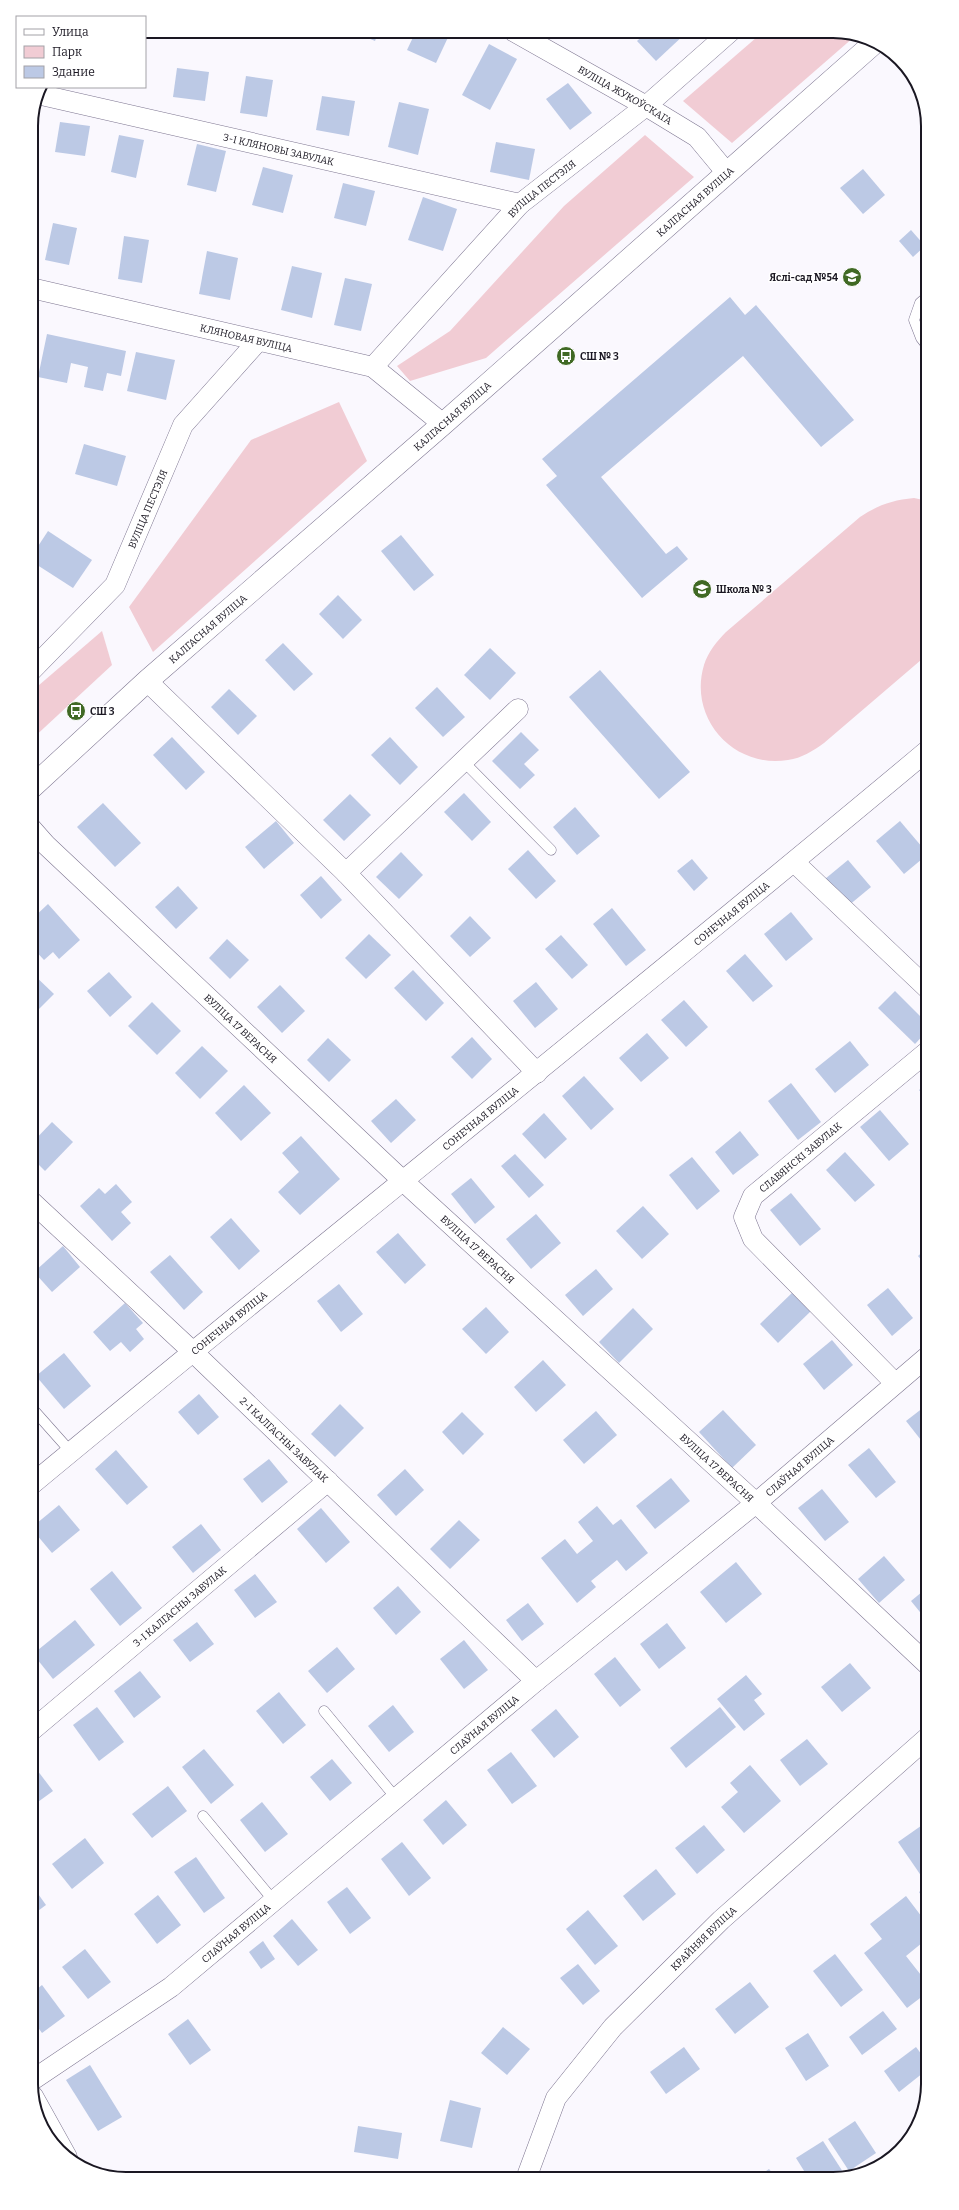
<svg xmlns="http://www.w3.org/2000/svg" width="959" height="2210" viewBox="0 0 959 2210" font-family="Bitter,serif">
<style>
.green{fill:#f1ccd4}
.building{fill:#bcc9e5}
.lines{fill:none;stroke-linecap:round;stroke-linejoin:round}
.lane-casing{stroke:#7d7590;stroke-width:11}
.street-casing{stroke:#7d7590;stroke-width:21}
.secondary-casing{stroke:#7d7590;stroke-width:23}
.lane{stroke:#fff;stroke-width:10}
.street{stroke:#fff;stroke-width:20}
.secondary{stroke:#fff;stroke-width:22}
.labels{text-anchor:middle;stroke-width:3;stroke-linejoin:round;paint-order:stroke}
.street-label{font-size:10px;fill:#1a1722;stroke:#fff}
.poi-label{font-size:10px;font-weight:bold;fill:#1a1722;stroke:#fff;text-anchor:start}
.rim{fill:none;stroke:#1a1722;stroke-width:2}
</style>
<rect width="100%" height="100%" fill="#faf8fe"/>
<!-- green -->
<g class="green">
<polygon points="764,31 839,31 854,37 732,143 683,101"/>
<polygon points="645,135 694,177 486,358 410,381 397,366 450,331 564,206"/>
<polygon points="339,402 367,461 153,652 129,607 251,440"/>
<path d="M914,498L928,501V654L824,743C813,751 802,758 788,760C733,769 688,718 704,665C708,652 717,641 726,632L860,517C878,505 893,500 914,498Z"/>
<polygon points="102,631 112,665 31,740 31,692"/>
</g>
<!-- building -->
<g class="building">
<polygon points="352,31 379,31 375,41"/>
<polygon points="416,31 451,31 436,63 407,50"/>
<polygon points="648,31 684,31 686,33 656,61 637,41"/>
<polygon points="489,44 517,59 490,110 462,95"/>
<polygon points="177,68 209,72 205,101 173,97"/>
<polygon points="246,76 273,80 267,117 240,113"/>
<polygon points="568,83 592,113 570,130 546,99"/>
<polygon points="322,96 355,101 349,136 316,130"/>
<polygon points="399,102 429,109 418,155 388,147"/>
<polygon points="60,122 90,126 85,156 55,152"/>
<polygon points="119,135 144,140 136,178 111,172"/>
<polygon points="496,142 535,149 529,180 490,172"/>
<polygon points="197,144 226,151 216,192 187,185"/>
<polygon points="263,167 293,175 283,213 252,205"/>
<polygon points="863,169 885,195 863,214 840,188"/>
<polygon points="343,183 375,191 366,226 334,218"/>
<polygon points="423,197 457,209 443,251 408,240"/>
<polygon points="53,223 77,228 69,265 45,260"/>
<polygon points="911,230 925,246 913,257 899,241"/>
<polygon points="124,236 149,240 142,283 118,279"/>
<polygon points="207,251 238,258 230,300 199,294"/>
<polygon points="292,266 322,273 312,318 281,310"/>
<polygon points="345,278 372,284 361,331 334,325"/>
<polygon points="730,297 745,315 756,305 854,420 821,447 743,356 601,477 666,554 677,546 688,559 642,598 546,485 557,476 542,459"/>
<polygon points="47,334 126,351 121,376 107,373 103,391 84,387 88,367 71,363 67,383 38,377"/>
<polygon points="136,352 175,360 166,400 127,391"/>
<polygon points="84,444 126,456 117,486 75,474"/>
<polygon points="48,531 92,560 73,588 31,561 31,557"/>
<polygon points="401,535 434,575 414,591 381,551"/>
<polygon points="338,595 362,620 343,639 319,614"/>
<polygon points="283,643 313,674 294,691 265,660"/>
<polygon points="490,648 516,673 490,700 464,675"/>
<polygon points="600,670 690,772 659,799 569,697"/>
<polygon points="437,687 465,717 443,737 415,708"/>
<polygon points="229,689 257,716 238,735 211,707"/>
<polygon points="521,732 539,750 524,764 535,775 520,789 492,761"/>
<polygon points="172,737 205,772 186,790 153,755"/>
<polygon points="390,737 418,767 400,785 371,755"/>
<polygon points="928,784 928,800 920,790"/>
<polygon points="464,793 491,822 472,841 444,812"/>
<polygon points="350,794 371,815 344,841 323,820"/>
<polygon points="103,803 141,843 115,867 77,827"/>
<polygon points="575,807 600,836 577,855 553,827"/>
<polygon points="276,821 294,843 264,869 245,847"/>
<polygon points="900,821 928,854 904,874 876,841"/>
<polygon points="528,850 556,881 536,899 508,869"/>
<polygon points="401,852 423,875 399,899 376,877"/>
<polygon points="692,859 708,878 694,891 677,871"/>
<polygon points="848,860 871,887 848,906 825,879"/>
<polygon points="321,876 342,900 321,919 300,895"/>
<polygon points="178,886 198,908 176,929 155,907"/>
<polygon points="48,904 80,940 59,959 53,952 44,960 31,946 31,920"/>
<polygon points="612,908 646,950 626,966 593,924"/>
<polygon points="791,912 813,939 786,961 764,934"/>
<polygon points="470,916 491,938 470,957 450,936"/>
<polygon points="369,934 391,955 366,979 345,958"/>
<polygon points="561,935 588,965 572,979 545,949"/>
<polygon points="227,939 249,960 230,979 209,958"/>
<polygon points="745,954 773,986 753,1002 726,971"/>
<polygon points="413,970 444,1003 426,1021 394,988"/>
<polygon points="31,972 54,994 35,1013 31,1009"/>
<polygon points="109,972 132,997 110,1017 87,991"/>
<polygon points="536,982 558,1009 535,1028 513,1001"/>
<polygon points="280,985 305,1011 282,1033 257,1007"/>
<polygon points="895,991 928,1024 928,1030 915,1044 878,1008"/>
<polygon points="684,1000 708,1027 686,1047 661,1020"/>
<polygon points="152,1002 181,1031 157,1055 128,1026"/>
<polygon points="647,1033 669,1058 641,1082 619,1058"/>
<polygon points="472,1037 492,1059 472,1079 451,1057"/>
<polygon points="328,1038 351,1060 329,1082 307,1060"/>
<polygon points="850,1041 869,1065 835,1093 815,1069"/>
<polygon points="202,1046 228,1071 200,1099 175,1073"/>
<polygon points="584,1076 614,1109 591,1130 562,1096"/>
<polygon points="791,1083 821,1122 798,1140 768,1101"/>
<polygon points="928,1083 928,1101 919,1090"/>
<polygon points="244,1085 271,1113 241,1141 215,1113"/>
<polygon points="396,1099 416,1120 391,1143 371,1121"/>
<polygon points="880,1110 909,1144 889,1161 860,1127"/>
<polygon points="544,1113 567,1139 545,1159 522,1134"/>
<polygon points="52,1122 73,1142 45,1171 31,1157 31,1144"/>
<polygon points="740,1131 759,1155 733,1175 715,1152"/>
<polygon points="301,1136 340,1179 300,1215 278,1192 299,1172 282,1153"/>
<polygon points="845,1152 875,1185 855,1202 826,1170"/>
<polygon points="515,1154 544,1185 529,1198 501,1166"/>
<polygon points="692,1157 720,1191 697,1210 669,1175"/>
<polygon points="471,1178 495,1207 475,1224 451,1194"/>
<polygon points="116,1184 132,1202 121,1212 131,1223 112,1241 80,1206 99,1188 105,1194"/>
<polygon points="791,1193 821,1229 800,1246 770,1210"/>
<polygon points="643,1206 669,1234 642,1259 616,1231"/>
<polygon points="536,1214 561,1243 531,1269 506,1239"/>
<polygon points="231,1218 260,1251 239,1270 210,1237"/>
<polygon points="398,1233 426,1265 405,1284 376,1252"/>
<polygon points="63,1246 80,1267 52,1292 34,1272"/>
<polygon points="928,1247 928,1268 918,1256"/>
<polygon points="170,1255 203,1292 184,1310 150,1272"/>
<polygon points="596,1269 613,1289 583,1316 565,1295"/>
<polygon points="339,1284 363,1314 341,1332 317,1301"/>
<polygon points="888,1288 913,1318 892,1336 867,1305"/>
<polygon points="794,1291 812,1310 778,1343 760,1324"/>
<polygon points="125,1303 143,1323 136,1329 144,1339 130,1352 121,1342 110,1351 93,1332"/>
<polygon points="486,1307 509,1332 486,1354 462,1329"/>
<polygon points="633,1308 653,1329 619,1363 599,1342"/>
<polygon points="832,1340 853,1365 824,1390 803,1364"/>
<polygon points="64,1353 91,1386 64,1409 36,1376"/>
<polygon points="543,1360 566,1385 536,1412 514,1387"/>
<polygon points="199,1394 219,1417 198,1435 178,1412"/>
<polygon points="340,1404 364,1428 335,1457 311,1434"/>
<polygon points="928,1404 928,1449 906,1421"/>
<polygon points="723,1410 756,1445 732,1468 699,1432"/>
<polygon points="596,1411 617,1435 584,1464 563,1440"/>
<polygon points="462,1412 484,1434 463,1455 442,1432"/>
<polygon points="869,1448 896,1482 876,1498 848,1465"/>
<polygon points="116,1450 148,1487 127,1505 95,1469"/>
<polygon points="269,1459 288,1482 262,1503 243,1479"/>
<polygon points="405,1469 424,1490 396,1516 377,1495"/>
<polygon points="671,1478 690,1501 655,1529 636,1506"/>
<polygon points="822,1489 849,1522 825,1541 798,1508"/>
<polygon points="59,1505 80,1530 52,1553 31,1528"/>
<polygon points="597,1506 613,1525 621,1519 648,1553 626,1571 617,1560 591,1581 596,1587 577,1603 541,1558 565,1539 577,1554 593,1541 578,1522"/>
<polygon points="321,1508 350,1542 326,1563 297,1529"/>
<polygon points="459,1520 480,1540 450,1569 430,1549"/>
<polygon points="201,1524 221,1550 193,1573 172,1547"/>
<polygon points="884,1556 905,1580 879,1603 858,1579"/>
<polygon points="736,1562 762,1594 726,1623 700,1592"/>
<polygon points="112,1571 142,1608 120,1626 90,1589"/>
<polygon points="255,1574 277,1602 255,1618 234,1590"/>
<polygon points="398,1586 421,1612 396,1635 373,1608"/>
<polygon points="928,1587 928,1622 911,1601"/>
<polygon points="528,1603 544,1624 522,1641 506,1620"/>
<polygon points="75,1620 95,1645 53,1679 33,1654"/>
<polygon points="197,1622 214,1644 190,1662 173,1640"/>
<polygon points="667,1623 686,1648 659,1669 640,1644"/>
<polygon points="464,1640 488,1670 464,1689 440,1659"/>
<polygon points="337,1647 355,1669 327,1693 308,1671"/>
<polygon points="615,1657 641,1690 620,1707 594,1674"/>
<polygon points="850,1663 871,1688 842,1712 821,1687"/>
<polygon points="140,1671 161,1697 134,1718 114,1691"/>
<polygon points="746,1675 762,1694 754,1700 765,1714 744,1731 717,1699"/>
<polygon points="279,1692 306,1725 283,1744 256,1711"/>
<polygon points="393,1705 414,1732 389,1752 368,1726"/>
<polygon points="97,1707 124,1742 99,1761 73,1725"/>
<polygon points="720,1707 736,1727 686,1768 670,1748"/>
<polygon points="556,1709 579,1737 554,1758 531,1730"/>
<polygon points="807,1739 828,1764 800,1786 780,1760"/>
<polygon points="204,1749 234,1785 211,1804 182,1767"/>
<polygon points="511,1752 537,1786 512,1804 487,1770"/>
<polygon points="332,1759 352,1783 330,1801 310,1777"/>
<polygon points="31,1762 53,1791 31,1807"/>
<polygon points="750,1765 781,1801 744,1833 721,1807 738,1792 730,1783"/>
<polygon points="168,1786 187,1811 152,1838 132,1814"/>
<polygon points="446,1800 467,1825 443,1845 423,1820"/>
<polygon points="262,1802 288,1834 265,1852 240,1820"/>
<polygon points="928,1821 928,1876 924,1880 898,1842"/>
<polygon points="704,1825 725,1850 697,1874 675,1848"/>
<polygon points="85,1838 104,1863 72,1889 52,1864"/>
<polygon points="402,1842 431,1878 409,1896 381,1859"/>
<polygon points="196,1857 225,1898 204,1913 174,1872"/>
<polygon points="656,1869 676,1894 643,1921 623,1896"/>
<polygon points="31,1884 46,1905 31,1916"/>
<polygon points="928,1885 928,1906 919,1892"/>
<polygon points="347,1887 371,1918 350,1934 327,1902"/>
<polygon points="158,1895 181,1925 157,1944 134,1914"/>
<polygon points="906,1896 928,1925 928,1938 906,1956 928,1984 928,1992 907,2008 864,1953 882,1939 870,1924"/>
<polygon points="588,1910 618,1946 595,1965 566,1929"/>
<polygon points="292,1919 318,1950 298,1966 273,1936"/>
<polygon points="263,1941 275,1959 261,1969 249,1952"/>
<polygon points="85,1949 111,1982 88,1999 62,1967"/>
<polygon points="835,1954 863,1990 841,2007 813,1971"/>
<polygon points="578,1964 600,1991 583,2005 560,1978"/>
<polygon points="750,1982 769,2007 735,2034 715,2009"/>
<polygon points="42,1985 65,2016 42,2033 31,2018 31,1994"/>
<polygon points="883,2011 897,2029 862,2055 849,2037"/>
<polygon points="188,2019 211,2050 190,2065 168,2034"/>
<polygon points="503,2027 530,2049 507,2075 481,2053"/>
<polygon points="808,2033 829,2066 806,2081 785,2048"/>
<polygon points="684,2047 700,2069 666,2094 650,2072"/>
<polygon points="916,2047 928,2063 928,2069 899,2092 884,2071"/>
<polygon points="90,2065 122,2117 98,2131 66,2080"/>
<polygon points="450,2100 481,2108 472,2148 440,2141"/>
<polygon points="855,2121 876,2153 849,2171 828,2139"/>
<polygon points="358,2126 402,2133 398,2159 354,2152"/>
<polygon points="823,2141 843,2172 840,2174 806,2174 796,2158"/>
<polygon points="769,2169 773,2174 760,2175"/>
</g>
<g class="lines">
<!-- lane casing -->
<g class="lane-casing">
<g id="lane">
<polyline points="928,347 921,338 914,320 920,303 928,296"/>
<polyline points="463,761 551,850"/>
<polyline points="31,1407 71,1452"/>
<polyline points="324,1711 396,1798"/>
<polyline points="203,1816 274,1901"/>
</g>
</g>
<!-- street casing -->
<g class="street-casing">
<g id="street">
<path id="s1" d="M513,31L646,106L697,137L726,172"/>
<path id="s2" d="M37,94L520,204"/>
<path id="s3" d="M31,288L373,367L443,424"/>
<path id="s4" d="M373,367L520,204L646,106L731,31"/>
<path id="s5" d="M31,671L115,585L183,425L258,341"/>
<polyline points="147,681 346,873 537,1073"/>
<path id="s6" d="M31,828L46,845L402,1180L756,1503L928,1665"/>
<polyline points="794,862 928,989"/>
<polyline points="346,873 518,709"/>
<path id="s7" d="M31,1201L192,1351L536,1681"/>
<path id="s8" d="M895,1383L753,1239L744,1217L753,1196L928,1051"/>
<path id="s9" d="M31,1485C329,1238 632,998 928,750"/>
<path id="s10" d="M31,1731L328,1481"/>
<path id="s11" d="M31,2081L171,1987L536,1681L756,1503L928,1356"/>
<polyline points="33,2096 67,2157"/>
<path id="s12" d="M527,2176L556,2098L613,2027L721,1920L928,1737"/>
</g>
</g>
<!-- secondary casing -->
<g class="secondary-casing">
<g id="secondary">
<path id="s13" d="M31,788L147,681L443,424L873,44"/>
</g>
</g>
<!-- lane -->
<use href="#lane" class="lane"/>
<!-- street -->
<use href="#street" class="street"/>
<!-- secondary -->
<use href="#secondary" class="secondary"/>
</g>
<!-- icons -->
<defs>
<g id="school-disc" transform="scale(1)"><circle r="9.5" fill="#406924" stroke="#fff"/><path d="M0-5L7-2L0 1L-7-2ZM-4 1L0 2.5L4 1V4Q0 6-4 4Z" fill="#fff"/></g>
<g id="bus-disc" transform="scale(1)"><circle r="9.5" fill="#406924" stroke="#fff"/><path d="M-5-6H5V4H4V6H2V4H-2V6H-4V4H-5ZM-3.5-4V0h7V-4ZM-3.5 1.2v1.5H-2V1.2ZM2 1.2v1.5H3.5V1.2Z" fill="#fff"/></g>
</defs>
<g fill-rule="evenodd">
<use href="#school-disc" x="852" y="277"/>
<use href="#bus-disc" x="566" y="356"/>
<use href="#school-disc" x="702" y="589"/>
<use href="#bus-disc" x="76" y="711"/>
</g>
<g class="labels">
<!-- street labels -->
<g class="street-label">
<text dy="4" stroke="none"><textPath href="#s1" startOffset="129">ВУЛІЦА ЖУКОЎСКАГА</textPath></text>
<text dy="4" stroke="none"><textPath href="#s2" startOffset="248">3-І КЛЯНОВЫ ЗАВУЛАК</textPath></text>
<text dy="4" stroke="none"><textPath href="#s4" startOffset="246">ВУЛІЦА ПЕСТЭЛЯ</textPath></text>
<text dy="4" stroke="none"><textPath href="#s13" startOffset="886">КАЛГАСНАЯ ВУЛІЦА</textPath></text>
<text dy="4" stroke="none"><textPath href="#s3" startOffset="221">КЛЯНОВАЯ ВУЛІЦА</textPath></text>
<text dy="4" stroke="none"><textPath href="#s13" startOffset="562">КАЛГАСНАЯ ВУЛІЦА</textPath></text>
<text dy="4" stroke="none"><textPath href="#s5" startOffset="203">ВУЛІЦА ПЕСТЭЛЯ</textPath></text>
<text dy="4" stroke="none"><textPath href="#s13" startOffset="238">КАЛГАСНАЯ ВУЛІЦА</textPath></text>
<text dy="4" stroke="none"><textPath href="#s9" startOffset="904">СОНЕЧНАЯ ВУЛІЦА</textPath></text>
<text dy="4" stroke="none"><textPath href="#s6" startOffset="290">ВУЛІЦА 17 ВЕРАСНЯ</textPath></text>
<text dy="4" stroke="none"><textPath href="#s9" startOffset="580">СОНЕЧНАЯ ВУЛІЦА</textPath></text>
<text dy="4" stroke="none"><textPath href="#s8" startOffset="310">СЛАВЯНСКІ ЗАВУЛАК</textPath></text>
<text dy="4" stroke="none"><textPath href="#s6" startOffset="614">ВУЛІЦА 17 ВЕРАСНЯ</textPath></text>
<text dy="4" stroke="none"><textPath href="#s9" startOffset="256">СОНЕЧНАЯ ВУЛІЦА</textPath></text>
<text dy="4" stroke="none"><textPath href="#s7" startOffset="348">2-І КАЛГАСНЫ ЗАВУЛАК</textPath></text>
<text dy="4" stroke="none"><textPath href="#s11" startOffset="985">СЛАЎНАЯ ВУЛІЦА</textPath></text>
<text dy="4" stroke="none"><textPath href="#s6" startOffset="938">ВУЛІЦА 17 ВЕРАСНЯ</textPath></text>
<text dy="4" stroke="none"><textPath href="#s10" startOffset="194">3-І КАЛГАСНЫ ЗАВУЛАК</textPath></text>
<text dy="4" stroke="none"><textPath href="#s11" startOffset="577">СЛАЎНАЯ ВУЛІЦА</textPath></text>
<text dy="4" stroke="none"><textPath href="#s11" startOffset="253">СЛАЎНАЯ ВУЛІЦА</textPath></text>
<text dy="4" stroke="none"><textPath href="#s12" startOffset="301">КРАЙНЯЯ ВУЛІЦА</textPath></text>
</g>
<!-- poi labels -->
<g class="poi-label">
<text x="838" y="281" text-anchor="end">Яслі-сад №54</text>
<text x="580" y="360">СШ № 3</text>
<text x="716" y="593">Школа № 3</text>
<text x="90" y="715">СШ 3</text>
</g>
</g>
<!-- crop -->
<path d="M0 0H959V2210H0ZM126 38H833A88 88 0 0 1 921 126V2084A88 88 0 0 1 833 2172H126A88 88 0 0 1 38 2084V126A88 88 0 0 1 126 38Z" fill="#fff" fill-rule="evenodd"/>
<path class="rim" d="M126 38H833A88 88 0 0 1 921 126V2084A88 88 0 0 1 833 2172H126A88 88 0 0 1 38 2084V126A88 88 0 0 1 126 38Z"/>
<!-- legend -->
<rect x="16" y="16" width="130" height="72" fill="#ffffff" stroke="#a3a2a7"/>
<rect x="24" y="29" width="20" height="6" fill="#ffffff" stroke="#a3a2a7"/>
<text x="52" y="36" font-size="12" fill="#1a1722">Улица</text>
<rect x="24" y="46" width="20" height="12" fill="#f1ccd4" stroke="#a3a2a7"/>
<text x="52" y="56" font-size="12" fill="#1a1722">Парк</text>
<rect x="24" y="66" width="20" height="12" fill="#bcc9e5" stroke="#a3a2a7"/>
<text x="52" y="76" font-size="12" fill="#1a1722">Здание</text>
</svg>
